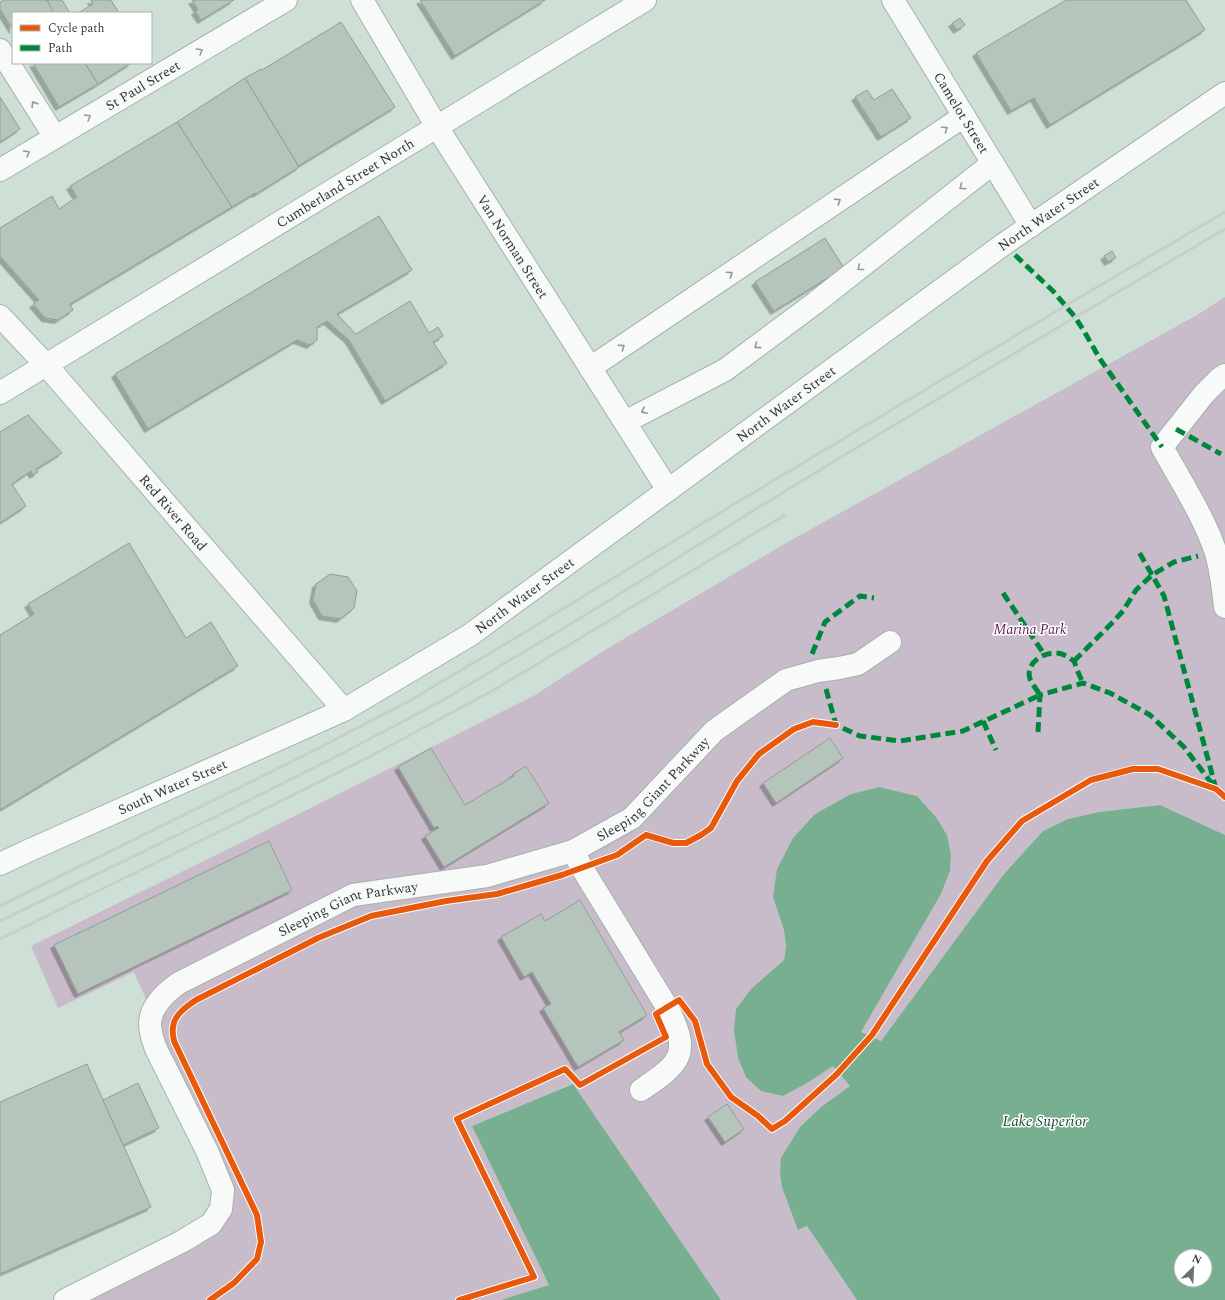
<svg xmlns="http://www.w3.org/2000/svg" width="1225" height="1300" viewBox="0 0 1225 1300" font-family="Spectral,serif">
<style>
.green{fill:#c8bcca}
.water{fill:#77af90;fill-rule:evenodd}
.building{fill:#b6c5bc;stroke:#909d95;filter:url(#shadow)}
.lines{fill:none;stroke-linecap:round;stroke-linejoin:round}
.minor-casing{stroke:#a4b2aa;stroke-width:24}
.major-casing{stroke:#a4b2aa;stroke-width:24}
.minor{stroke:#f8faf9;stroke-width:22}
.major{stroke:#f8faf9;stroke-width:22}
.rail{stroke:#c9cecb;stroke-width:3}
.quiet{stroke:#00873e;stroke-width:5;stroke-dasharray:10 5;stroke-linecap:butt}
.cycleway-casing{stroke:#fff;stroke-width:8}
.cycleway{stroke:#e8590c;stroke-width:6}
.oneway{stroke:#939a96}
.labels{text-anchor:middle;stroke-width:3;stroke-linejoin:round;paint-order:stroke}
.street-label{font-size:14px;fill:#2e3b33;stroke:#fff}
.park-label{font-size:14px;font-style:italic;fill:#5c1b5a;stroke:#fff}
.water-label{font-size:15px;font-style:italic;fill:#154e33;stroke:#fff}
</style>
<defs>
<filter id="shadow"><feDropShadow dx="-3.5" dy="3.5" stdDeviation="0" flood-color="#0004"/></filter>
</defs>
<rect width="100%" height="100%" fill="#cee0d5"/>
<!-- green -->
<polygon class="green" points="1225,297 1225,835 1160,805 1099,812 1068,819 1043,831 1004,874 881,1041 861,1032 941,894 950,871 951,855 947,835 936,817 917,796 879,787 851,794 815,814 793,838 773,897 784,930 786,946 784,960 752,988 734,1031 738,1058 746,1077 783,1096 809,1082 833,1066 850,1086 821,1107 800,1127 798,1230 807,1226 857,1300 721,1300 572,1084 472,1126 549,1285 501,1300 74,1300 225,1215 204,1130 134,972 58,1008 31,946 303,812 535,695 605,650 786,543 1197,315"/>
<!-- water -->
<g class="water">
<path d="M879,787L917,796L936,817L947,835L951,855L950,871L941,894L861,1032L881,1041L1004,874L1043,831L1068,819L1099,812L1160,805L1225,835V1300H857L807,1226L798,1230L782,1187L780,1172L781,1158L800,1127L821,1107L850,1086L833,1066L809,1082L783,1096L761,1091L746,1077L738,1058L734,1031L736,1009L752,988L784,960L786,946L784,930L773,897L777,869L793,838L815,814L851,794ZM1181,1256H1205V1280H1181Z"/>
<polygon points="573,1084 721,1300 501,1300 549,1285 472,1126"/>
</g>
<!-- building -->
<g class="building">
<polygon points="4,0 47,0 55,13 13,13 13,30 0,9 0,2"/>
<polygon points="47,0 62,0 70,13 54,13"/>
<polygon points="91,0 111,0 119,13 78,13 93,4"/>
<polygon points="192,0 234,0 201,20 195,11 198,10"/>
<polygon points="420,0 545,0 455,56"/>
<polygon points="1066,0 1186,0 1205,30 1050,125 1034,98 1011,111 976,53"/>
<polygon points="960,18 965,25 957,30 952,23"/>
<polygon points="341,22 395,107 300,165 299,167 245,78 261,69 262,70"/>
<polygon points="33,63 85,63 98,84 59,107"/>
<polygon points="85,63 131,63 98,84"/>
<polygon points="245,78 299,167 256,194 255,193 232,207 177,122"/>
<polygon points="892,89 911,118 881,137 855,97 867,90 874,100"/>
<polygon points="0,97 20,129 0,142"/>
<polygon points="177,122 232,207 70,304 73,310 58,320 45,318 33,304 39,300 0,256 0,228 52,196 59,209 77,197 70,186"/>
<polygon points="379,216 412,270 337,314 356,334 410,301 429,333 438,327 443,336 433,342 447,363 385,401 349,340 327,321 317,327 317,340 310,345 297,340 148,429 115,374"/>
<polygon points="825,238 844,268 774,311 755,282"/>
<polygon points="1112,251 1116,258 1108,262 1104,256"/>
<polygon points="28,415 62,453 36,469 38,472 33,475 31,471 12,484 26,506 0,523 0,432"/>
<polygon points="129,543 186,638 211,622 238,666 0,810 0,635 34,614 28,604"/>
<polygon points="330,574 348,577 357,591 354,608 340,619 322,616 313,600 316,584"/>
<polygon points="830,738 843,758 776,803 763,783"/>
<polygon points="431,748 465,805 514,776 513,774 526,766 549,803 444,867 425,836 439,828 437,826 434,828 398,767"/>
<polygon points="269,841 292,890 78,994 54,945"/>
<polygon points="580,900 647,1015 619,1032 624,1040 578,1067 543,1008 551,1004 532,972 524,977 501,937 541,914 545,921"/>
<polygon points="87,1064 151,1207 0,1274 0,1102"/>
<polygon points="138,1083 159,1128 123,1145 103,1100"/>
<polygon points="727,1104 744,1129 725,1142 708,1117"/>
</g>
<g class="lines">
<!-- minor casing -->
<g class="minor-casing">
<g id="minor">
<path id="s1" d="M362,0L437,127L668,490"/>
<path id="s2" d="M893,0L1031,226"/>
<polyline points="0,50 55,137"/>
<path id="s3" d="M0,170L286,0"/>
<polyline points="590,368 964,116"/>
<path d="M1225,375L1219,379L1204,394L1162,447C1180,480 1203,515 1215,550C1221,568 1223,589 1225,607"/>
<path id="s4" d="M0,393L645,0"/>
<polyline points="625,422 725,370 815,303 993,163"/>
<path d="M573,851L582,868L667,1007C691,1054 682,1062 641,1090"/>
<path id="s5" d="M65,1300L181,1242L211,1224L221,1209L223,1190L207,1151L156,1049C153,1041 150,1033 150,1024C150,1007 166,992 179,983L353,895L487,876L573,851L632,818L714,731L786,680L818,671L839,668L858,664L890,642"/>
</g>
</g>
<!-- major casing -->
<g class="major-casing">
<g id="major">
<path id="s6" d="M0,316L47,366L344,710"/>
<path id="s7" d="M0,864L30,850L344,710L470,635L1004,244L1225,93"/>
</g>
</g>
<!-- minor -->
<use href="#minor" class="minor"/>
<!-- major -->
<use href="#major" class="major"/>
<!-- rail -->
<g class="rail">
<polyline points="0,906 317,749 409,701 512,640 731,506 1065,306 1225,212"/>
<path d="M0,921C148,849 298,779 443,700C466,687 488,673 510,660C598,609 683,554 769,501C920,408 1072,319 1225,229"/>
<polyline points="0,939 255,814 369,757 492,691 785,515"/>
</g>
<!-- quiet -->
<g class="quiet">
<polyline points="1015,255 1053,291 1075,317 1084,331 1100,359 1162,447"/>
<polyline points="1176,429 1221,454"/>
<polyline points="1003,593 1044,654"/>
<polyline points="812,654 825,622 860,596 874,598"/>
<polyline points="1074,661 1111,624 1123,611 1136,590 1152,575 1174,562 1198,556"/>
<path d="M826,689L836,725L860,736L900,741L963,731L1040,695C1037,690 1032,684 1030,679C1025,663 1043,652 1057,653C1063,653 1069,658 1074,661L1078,672L1083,683"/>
<polyline points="983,721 996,750"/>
<polyline points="1038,732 1040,695 1083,683 1110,693 1150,715 1184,747 1216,789 1164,596 1139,552"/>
</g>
<!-- cycleway casing -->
<g class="cycleway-casing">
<g id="cycleway">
<path d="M210,1300L234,1283L257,1259L261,1242L257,1215L174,1041C173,1036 172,1031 173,1027C174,1015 187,1006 196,1000L318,938L371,916L446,901L497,894L562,875L617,855L646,835L673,843H686L701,835L711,828L737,781L759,754L794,729L813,722L836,725"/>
<polyline points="459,1300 534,1277 457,1119 565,1069 580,1085 666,1037 656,1014 679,1000 695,1021 707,1064 731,1097 758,1116 772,1129 785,1121 836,1075 872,1035 987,861 1022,821 1091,780 1133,769 1158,769 1216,789 1225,797"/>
</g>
</g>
<!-- cycleway -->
<use href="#cycleway" class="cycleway"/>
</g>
<!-- one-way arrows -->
<defs><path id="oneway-chevron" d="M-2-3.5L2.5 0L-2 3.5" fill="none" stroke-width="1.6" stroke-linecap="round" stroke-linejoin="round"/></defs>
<g class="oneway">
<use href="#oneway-chevron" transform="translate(200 51) rotate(-31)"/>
<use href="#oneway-chevron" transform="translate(34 104) rotate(-122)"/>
<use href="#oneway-chevron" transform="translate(88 117) rotate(-31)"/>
<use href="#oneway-chevron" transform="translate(945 129) rotate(-34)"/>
<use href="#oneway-chevron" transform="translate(27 153) rotate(-31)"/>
<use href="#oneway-chevron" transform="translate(962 187) rotate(143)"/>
<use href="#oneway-chevron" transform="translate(838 201) rotate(-34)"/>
<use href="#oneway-chevron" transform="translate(860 268) rotate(141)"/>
<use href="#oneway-chevron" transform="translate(730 274) rotate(-34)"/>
<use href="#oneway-chevron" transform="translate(757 346) rotate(144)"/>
<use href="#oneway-chevron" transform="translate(622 347) rotate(-34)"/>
<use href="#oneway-chevron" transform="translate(644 411) rotate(153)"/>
</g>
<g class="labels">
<!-- street labels -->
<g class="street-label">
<text dy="5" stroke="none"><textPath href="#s3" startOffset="166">St Paul Street</textPath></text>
<text dy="5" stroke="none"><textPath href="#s2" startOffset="132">Camelot Street</textPath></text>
<text dy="5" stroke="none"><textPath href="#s4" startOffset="404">Cumberland Street North</textPath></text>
<text dy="5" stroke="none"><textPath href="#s7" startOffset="1239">North Water Street</textPath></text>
<text dy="5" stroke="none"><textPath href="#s1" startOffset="289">Van Norman Street</textPath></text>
<text dy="5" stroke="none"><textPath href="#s7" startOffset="915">North Water Street</textPath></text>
<text dy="5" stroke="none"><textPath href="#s6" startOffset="262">Red River Road</textPath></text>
<text dy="5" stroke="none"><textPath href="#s7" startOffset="591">North Water Street</textPath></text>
<text dy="5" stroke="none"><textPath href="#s7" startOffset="189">South Water Street</textPath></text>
<text dy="5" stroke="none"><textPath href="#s5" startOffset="958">Sleeping Giant Parkway</textPath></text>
<text dy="5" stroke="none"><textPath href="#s5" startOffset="622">Sleeping Giant Parkway</textPath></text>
</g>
<!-- park labels -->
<g class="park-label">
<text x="1030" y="634">Marina Park</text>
</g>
<!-- water labels -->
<g class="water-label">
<text x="1045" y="1126">Lake Superior</text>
</g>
</g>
<!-- legend -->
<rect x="12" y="12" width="140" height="52" fill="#ffffff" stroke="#abb1ad"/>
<rect x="20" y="25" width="20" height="6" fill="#e8590c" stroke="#abb1ad"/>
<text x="48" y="32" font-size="12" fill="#2e3b33">Cycle path</text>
<rect x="20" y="45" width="20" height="6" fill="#00873e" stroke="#abb1ad"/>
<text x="48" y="52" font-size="12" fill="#2e3b33">Path</text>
<!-- north arrow -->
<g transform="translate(1193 1268) rotate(24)"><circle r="19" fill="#ffffff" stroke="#abb1ad"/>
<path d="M0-3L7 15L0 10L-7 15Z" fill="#66756c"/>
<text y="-6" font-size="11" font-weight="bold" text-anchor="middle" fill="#2e3b33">N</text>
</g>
</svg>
